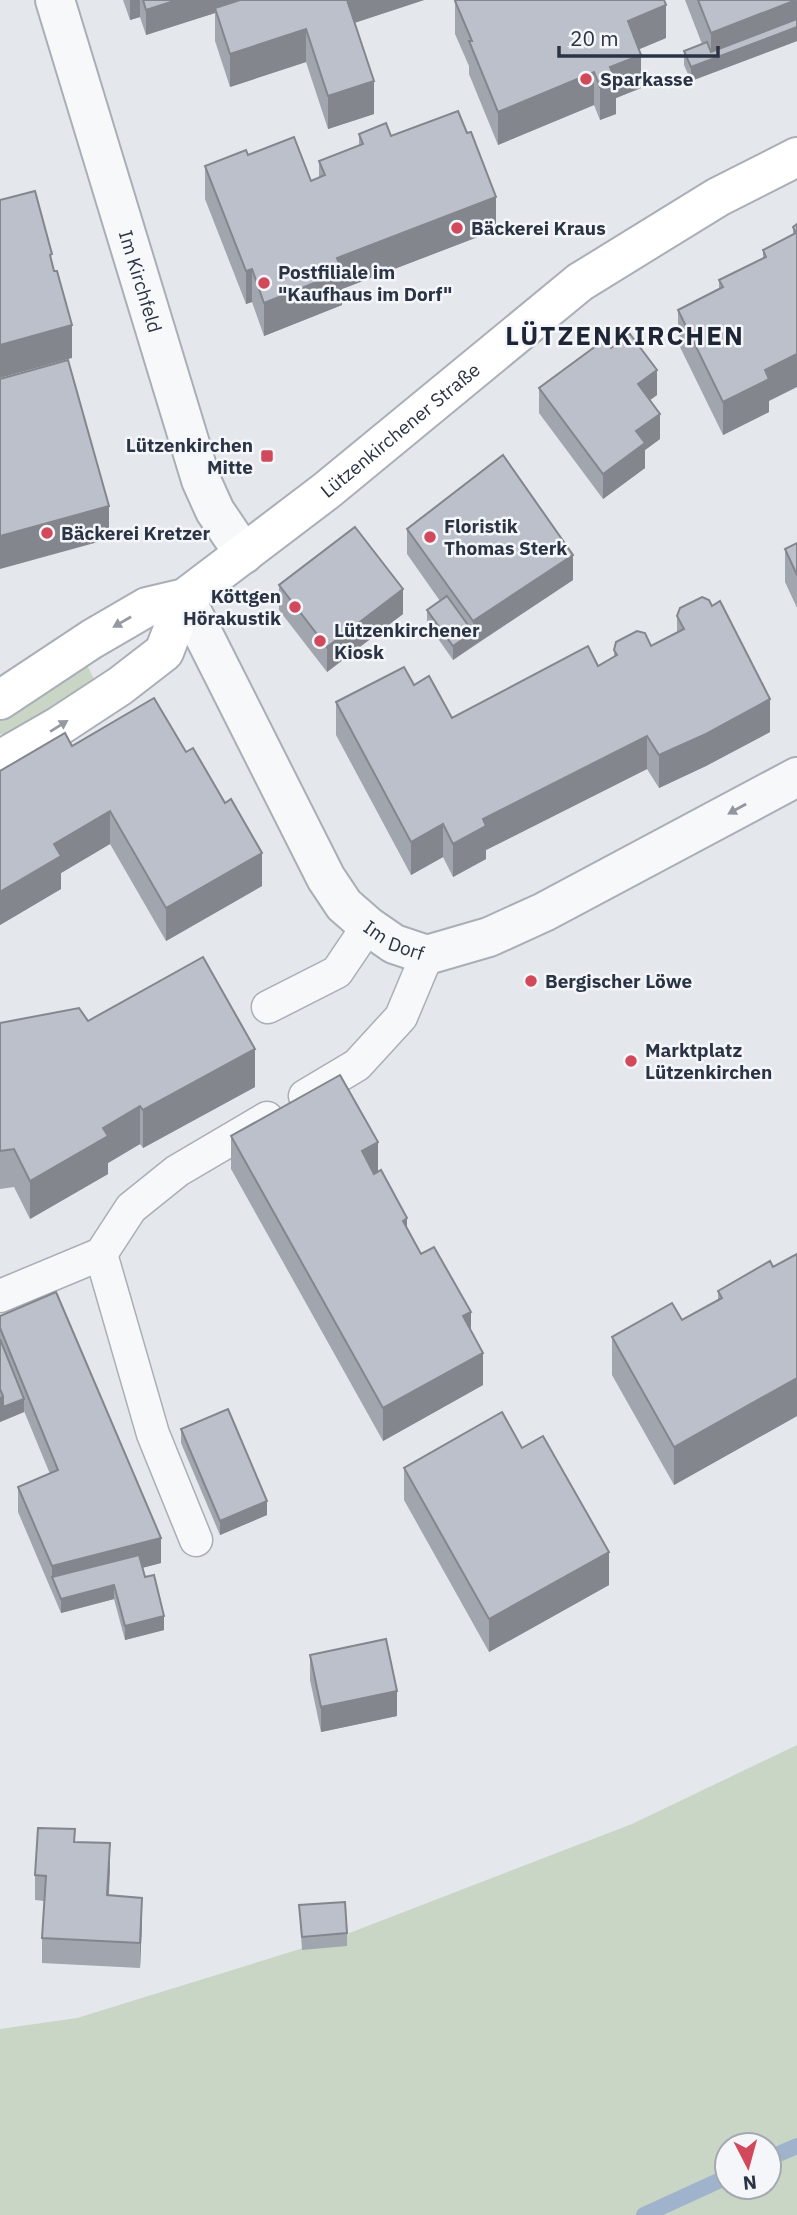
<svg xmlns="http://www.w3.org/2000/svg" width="797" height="2215" viewBox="0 0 797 2215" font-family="'IBM Plex Sans',sans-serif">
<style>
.green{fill:#c9d6c5;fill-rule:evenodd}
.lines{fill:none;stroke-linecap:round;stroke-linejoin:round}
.stream{stroke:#9fb4cc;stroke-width:16}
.lane-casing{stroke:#a9aeb7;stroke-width:35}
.street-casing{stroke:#a9aeb7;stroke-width:42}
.secondary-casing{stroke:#a9aeb7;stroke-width:42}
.lane{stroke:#f7f8fa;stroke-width:32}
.street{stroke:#f7f8fa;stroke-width:38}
.secondary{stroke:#fff;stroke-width:38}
.wall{fill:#a1a5ae}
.shaded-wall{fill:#83868d}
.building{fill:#bbc0ca;stroke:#83868d;stroke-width:2}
.oneway{fill:#959aa2}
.oneway2{fill:#9196a0}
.poi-dot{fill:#d1495b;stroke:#f4f6f9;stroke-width:2.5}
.labels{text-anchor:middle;stroke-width:5;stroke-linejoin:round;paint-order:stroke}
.poi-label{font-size:19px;font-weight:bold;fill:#2b3445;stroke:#f4f6f9;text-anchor:start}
.street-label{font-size:19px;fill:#2b3445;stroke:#f4f6f9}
.district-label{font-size:26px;font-weight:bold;letter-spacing:2px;fill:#1d2536;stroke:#f4f6f9}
</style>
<rect width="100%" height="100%" fill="#e4e7ec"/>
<!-- green -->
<g class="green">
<polygon points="87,665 95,681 8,735 0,734 0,720"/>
<path d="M797,1745V2215H0V2029L77,2018L339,1937L632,1824ZM727,2145H769V2187H727Z"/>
</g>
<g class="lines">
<!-- stream -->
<g class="stream">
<polyline points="769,2158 797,2146"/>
<polyline points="644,2215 727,2177"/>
</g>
<!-- lane casing -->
<g class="lane-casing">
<g id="lane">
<polyline points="268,1007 337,972 368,926"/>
<polyline points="305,1096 357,1065 401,1017 427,955"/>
<polyline points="101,1254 153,1434 196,1540"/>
<polyline points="0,1296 101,1254 131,1208 177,1171 267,1118"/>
</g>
</g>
<!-- street casing -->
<g class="street-casing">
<g id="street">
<path id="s1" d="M55,0L201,480L215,511L244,554"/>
<path id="s2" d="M185,598L326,878L344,905L368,926L394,944L427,955L489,937L544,912L797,777"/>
</g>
</g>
<!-- secondary casing -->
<g class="secondary-casing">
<g id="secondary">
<path id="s3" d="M0,700L92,639L147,607L185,598L326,491L580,282L718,197L797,157"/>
<polyline points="0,760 59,726 120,686 164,652 185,598"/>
</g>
</g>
<!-- lane -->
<use href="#lane" class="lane"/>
<!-- street -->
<use href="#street" class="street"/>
<!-- secondary -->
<use href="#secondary" class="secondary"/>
</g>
<!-- wall -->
<g class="wall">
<polygon points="123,0 424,0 354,23 374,114 328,129 306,62 230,87 215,41 215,13 146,35 140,17 130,20"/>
<polygon points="685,0 797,0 797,41 691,81 684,65 684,51 702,44"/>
<polygon points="455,1 666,38 639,49 641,88 616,98 616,114 600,120 594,105 498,145 469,74 469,66 455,34"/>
<polygon points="359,134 391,136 496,230 342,289 342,305 264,336 252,302 246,304 205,199 205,166 248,155 311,181 319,178 319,161 359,145"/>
<polygon points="797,224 769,401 769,412 723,435 678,343 678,310 719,289 719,280 763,259 763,250 793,235 793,227"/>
<polygon points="611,348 657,395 650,400 660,439 645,450 645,468 603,499 539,413 539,388"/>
<polygon points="407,529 573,580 453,660 427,623 427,610 440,601 407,554"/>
<polygon points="797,543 797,608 785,582 785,549"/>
<polygon points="279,585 403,614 327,672 279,610"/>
<polygon points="677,616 770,732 706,766 659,788 647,769 486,850 486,859 453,877 443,857 411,875 336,735 336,702 414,685 452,718 598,666 614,657 614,650 651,646 677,633"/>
<polygon points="72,746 262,886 166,941 110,844 61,873 61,889 0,925"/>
<polygon points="88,1021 255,1087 143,1148 140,1144 108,1163 108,1174 30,1219 14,1187 0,1189 0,1023"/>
<polygon points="231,1136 378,1172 421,1254 471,1331 483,1385 383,1441 231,1169"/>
<polygon points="797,1254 797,1416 674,1485 612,1375 612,1337 682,1320 718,1300 718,1291 773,1267"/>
<polygon points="0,1316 161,1563 142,1568 145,1577 164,1630 125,1640 114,1599 61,1613 18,1512 18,1487 50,1474 24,1411 24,1412 0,1422"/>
<polygon points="181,1429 267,1515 220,1535 181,1443"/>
<polygon points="522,1448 609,1585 489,1652 404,1500 404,1468"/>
<polygon points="310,1655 397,1716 321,1732 310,1680"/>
<polygon points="75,1842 110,1868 109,1895 142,1923 140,1968 42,1963 42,1938 44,1901 35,1900 35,1875"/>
<polygon points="299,1905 347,1933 347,1946 302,1950"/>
</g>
<!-- shaded-wall -->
<g class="shaded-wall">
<polygon points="130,0 140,0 140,17 130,20"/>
<polygon points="177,0 243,0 215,8 215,13 146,35 146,10"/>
<polygon points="345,0 424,0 345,26"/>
<polygon points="797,0 797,41 691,81 691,67 711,60 711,33"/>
<polygon points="666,5 666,38 628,54 628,21"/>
<polygon points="306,29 306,62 230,87 230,54"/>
<polygon points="641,55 641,88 616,98 616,114 600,120 600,87 610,67"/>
<polygon points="594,72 594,105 498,145 498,112"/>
<polygon points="374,81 374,114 328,129 328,96"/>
<polygon points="496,197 496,230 342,289 342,305 264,336 264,303 337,258"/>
<polygon points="252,269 252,302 246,304 246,271"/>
<polygon points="72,325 72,358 0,378 0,345"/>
<polygon points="797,354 797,387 769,401 769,412 723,435 723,402 765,370"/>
<polygon points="657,370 657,395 638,409 638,384"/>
<polygon points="660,414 660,439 645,450 645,468 603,499 603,474 636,431"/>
<polygon points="109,506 109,539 0,569 0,536"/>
<polygon points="573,555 573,580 473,646 473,621"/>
<polygon points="403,589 403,614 327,672 327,647"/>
<polygon points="473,632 473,646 453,660 453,646"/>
<polygon points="770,699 770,732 706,766 659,788 659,755"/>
<polygon points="647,736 647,769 486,850 486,859 453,877 453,844 483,819"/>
<polygon points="110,811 110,844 61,873 61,889 0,925 0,892 54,844"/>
<polygon points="443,824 443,857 411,875 411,842"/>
<polygon points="262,853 262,886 166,941 166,908"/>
<polygon points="255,1049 255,1087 143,1148 143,1110"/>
<polygon points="140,1106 140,1144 108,1163 108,1174 30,1219 30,1181 103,1128"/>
<polygon points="378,1142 378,1175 362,1184 362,1151"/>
<polygon points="407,1218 407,1251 403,1221"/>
<polygon points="471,1312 471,1345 463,1316"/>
<polygon points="483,1353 483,1385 383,1441 383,1408"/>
<polygon points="797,1378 797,1416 674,1485 674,1447"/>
<polygon points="3,1396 24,1399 24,1412 0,1422 0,1397"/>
<polygon points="267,1501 267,1515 220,1535 220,1521"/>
<polygon points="161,1538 161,1563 57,1590 52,1577 52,1566"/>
<polygon points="609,1552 609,1585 489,1652 489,1619"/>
<polygon points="114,1585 114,1599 61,1613 61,1599"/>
<polygon points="164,1616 164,1630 125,1640 125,1626"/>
<polygon points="397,1691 397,1716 321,1732 321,1707"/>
<polygon points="110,1843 110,1868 107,1920 107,1895"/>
<polygon points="142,1898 142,1923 140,1968 140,1943"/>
</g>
<!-- building -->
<g class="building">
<polygon points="143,0 177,0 146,10"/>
<polygon points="240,0 347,0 374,81 328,96 306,29 230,54 215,8"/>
<polygon points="457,0 664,0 666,5 628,21 641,55 610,67 616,81 600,87 594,72 498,112 469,41 472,41 455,1"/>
<polygon points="698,0 796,0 711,33"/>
<polygon points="797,19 797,27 691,67 684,51 707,42 711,52"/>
<polygon points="458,111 467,133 471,132 496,197 337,258 342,272 264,303 252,269 246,271 205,166 246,150 248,155 294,137 311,181 325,175 319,161 363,144 359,134 386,123 391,136"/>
<polygon points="35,191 52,254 50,255 54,271 57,271 72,325 0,345 0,200"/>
<polygon points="797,224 797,354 765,370 769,379 723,402 678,310 723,287 719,280 766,257 763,250 796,233 793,227"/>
<polygon points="630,334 657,370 638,384 660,414 636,431 645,443 603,474 539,388 604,340 611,348"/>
<polygon points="68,360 109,506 0,536 0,379"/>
<polygon points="503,455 573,555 473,621 407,529"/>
<polygon points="355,527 403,589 327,647 279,585"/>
<polygon points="797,543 797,575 785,549"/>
<polygon points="447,596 473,632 453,646 427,610"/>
<polygon points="702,597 709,600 712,606 720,601 770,699 706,734 659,755 647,736 483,819 486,826 453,844 443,824 411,842 336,702 404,667 414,685 429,676 452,718 588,646 598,666 617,655 614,650 616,642 637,631 645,633 651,646 684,629 677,616 680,608"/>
<polygon points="154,698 186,752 193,748 225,803 231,799 262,853 166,908 110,811 54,844 61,856 0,892 0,771 65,733 72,746"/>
<polygon points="203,957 255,1049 143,1110 140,1106 103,1128 108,1136 30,1181 14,1149 0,1151 0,1023 79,1008 88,1021"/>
<polygon points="340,1075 378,1142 362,1151 374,1174 381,1170 407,1218 403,1221 421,1254 434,1247 471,1312 463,1316 483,1353 383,1408 231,1136"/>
<polygon points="797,1254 797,1378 674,1447 612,1337 672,1303 682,1320 722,1298 718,1291 770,1261 773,1267"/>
<polygon points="56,1292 161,1538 52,1566 18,1487 58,1470 0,1328 0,1316"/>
<polygon points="0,1339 24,1399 3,1407 3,1396 0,1389"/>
<polygon points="228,1409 267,1501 220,1521 181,1429"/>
<polygon points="502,1412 522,1448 543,1436 609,1552 489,1619 404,1468"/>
<polygon points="139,1555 145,1577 154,1575 164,1616 125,1626 114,1585 61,1599 52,1577"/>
<polygon points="386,1639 397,1691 321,1707 310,1655"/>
<polygon points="38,1828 75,1829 74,1842 110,1843 107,1895 142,1898 140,1943 42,1938 46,1876 35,1875"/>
<polygon points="345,1902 347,1933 302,1937 299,1905"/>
</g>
<!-- one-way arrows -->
<defs><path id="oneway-solid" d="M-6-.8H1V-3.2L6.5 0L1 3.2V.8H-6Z" transform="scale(1.75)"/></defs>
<g class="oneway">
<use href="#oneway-solid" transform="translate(122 622) rotate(150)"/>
<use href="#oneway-solid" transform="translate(59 726) rotate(-32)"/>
</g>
<use class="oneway2" href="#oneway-solid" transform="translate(737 809) rotate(151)"/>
<!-- markers -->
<g class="poi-dot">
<circle cx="586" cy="79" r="7"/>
<circle cx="457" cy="228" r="7"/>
<circle cx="264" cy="283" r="7"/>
<rect x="260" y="449" width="14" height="14" rx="3.5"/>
<circle cx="47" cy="533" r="7"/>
<circle cx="430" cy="537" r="7"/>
<circle cx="295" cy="607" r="7"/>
<circle cx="320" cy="641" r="7"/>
<circle cx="531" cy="981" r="7"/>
<circle cx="631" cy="1061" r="7"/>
</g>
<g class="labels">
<!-- poi labels -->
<g class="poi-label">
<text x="600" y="86">Sparkasse</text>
<text x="471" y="235">Bäckerei Kraus</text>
<text x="278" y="279">Postfiliale im<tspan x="278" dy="22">"Kaufhaus im Dorf"</tspan></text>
<text x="253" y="452" text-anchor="end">Lützenkirchen<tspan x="253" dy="22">Mitte</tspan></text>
<text x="444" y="533">Floristik<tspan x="444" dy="22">Thomas Sterk</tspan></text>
<text x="61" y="540">Bäckerei Kretzer</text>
<text x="281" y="603" text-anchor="end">Köttgen<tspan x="281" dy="22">Hörakustik</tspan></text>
<text x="334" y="637">Lützenkirchener<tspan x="334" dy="22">Kiosk</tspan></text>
<text x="545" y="988">Bergischer Löwe</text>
<text x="645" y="1057">Marktplatz<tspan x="645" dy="22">Lützenkirchen</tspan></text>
</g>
<!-- street labels -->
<g class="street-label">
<text dy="7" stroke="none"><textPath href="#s1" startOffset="294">Im Kirchfeld</textPath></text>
<text dy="7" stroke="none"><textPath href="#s3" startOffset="486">Lützenkirchener Straße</textPath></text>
<text dy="7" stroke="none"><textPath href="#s2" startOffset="408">Im Dorf</textPath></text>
</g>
<!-- district labels -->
<g class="district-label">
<text x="625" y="345">LÜTZENKIRCHEN</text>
</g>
</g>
<!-- north arrow -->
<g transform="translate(748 2166) rotate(174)"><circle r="33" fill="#f4f6f9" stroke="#a4a8b1" stroke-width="2"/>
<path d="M0-5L12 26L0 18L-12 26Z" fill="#d1495b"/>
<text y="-10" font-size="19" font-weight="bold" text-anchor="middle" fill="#2b3445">N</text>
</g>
<!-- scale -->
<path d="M559 46v10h159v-10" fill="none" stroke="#2b3445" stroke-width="3.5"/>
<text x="570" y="46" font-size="21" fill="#2b3445" stroke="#f4f6f9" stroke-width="5" paint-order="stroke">20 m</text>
</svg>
